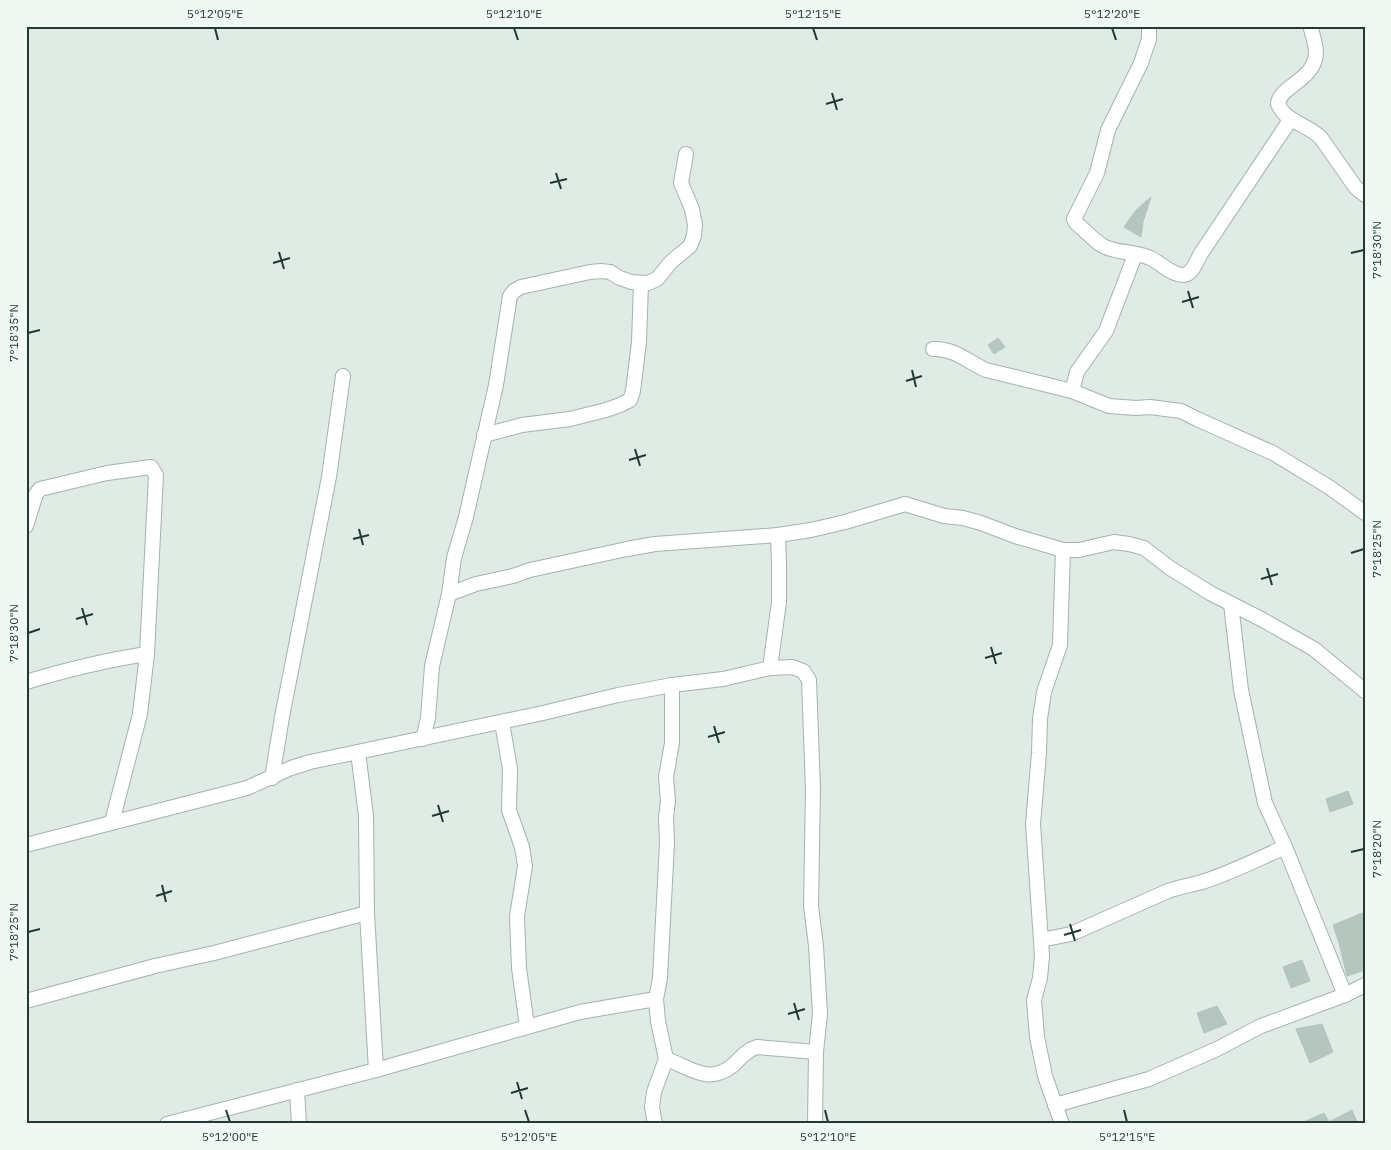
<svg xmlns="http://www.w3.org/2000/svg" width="1391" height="1150" viewBox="0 0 1391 1150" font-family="'IBM Plex Sans',sans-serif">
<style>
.building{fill:#b5c6bf;stroke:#b2c5bd}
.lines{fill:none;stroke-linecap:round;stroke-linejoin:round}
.minor-casing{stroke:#a3b3ad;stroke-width:16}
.minor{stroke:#fff;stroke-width:14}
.ticks{fill:none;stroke:#203b34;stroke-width:2}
.neatline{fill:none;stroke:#203b34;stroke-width:2}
.ticks-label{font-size:12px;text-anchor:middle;fill:#203b34}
</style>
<rect width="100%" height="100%" fill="#e0ebe6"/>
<!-- building -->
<g class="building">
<polygon points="1151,197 1143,222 1141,237 1124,227 1136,210"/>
<polygon points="998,338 1005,347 994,354 988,345"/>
<polygon points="1348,791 1353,804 1330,812 1326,799"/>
<polygon points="1365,912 1365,970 1347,976 1339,943 1333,925"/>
<polygon points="1302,960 1310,981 1291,988 1283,967"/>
<polygon points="1217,1006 1227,1024 1204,1033 1197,1013"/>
<polygon points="1322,1024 1333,1052 1310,1063 1296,1029"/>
<polygon points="1352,1110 1358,1124 1299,1124 1324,1113 1329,1122"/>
</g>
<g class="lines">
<!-- minor casing -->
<g class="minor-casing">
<g id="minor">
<path d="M1149,26V39L1141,63L1108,130L1097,173L1074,219L1076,223C1085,230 1094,241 1103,246C1118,254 1139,251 1152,259C1161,263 1176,279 1187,274C1193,271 1197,261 1200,255L1290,120"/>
<path d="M1311,29C1313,36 1316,45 1316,52C1316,80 1279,86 1278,104C1286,123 1308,124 1321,138L1356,188L1365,195"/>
<path d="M933,349C954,348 968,362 986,370L1072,391L1109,406L1136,408L1150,407L1181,411L1197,419L1273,453L1329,487L1365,513"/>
<polyline points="1072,391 1077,372 1106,331 1135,255"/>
<polyline points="484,435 522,425 570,419 606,410 620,405 630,400 633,391 639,342 641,284"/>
<polyline points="26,526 36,494 40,489 107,473 151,467 156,475 147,654"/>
<polyline points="449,594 476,584 513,576 530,570 627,549 655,544 778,535 811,530 845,522 905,504 944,516 963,518 981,523 1015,536 1063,550 1079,550 1114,542 1129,544 1144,548 1170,568 1210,593 1263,620 1314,649 1365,691"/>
<polyline points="1231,604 1241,690 1265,803 1285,847 1345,995"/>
<polyline points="770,668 779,602 779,564 778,535"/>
<path d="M26,682C66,670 106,660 147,654L140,714L112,822"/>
<polyline points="502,722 510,769 509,810 522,847 525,866 517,916 519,968 527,1026"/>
<polyline points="423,739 428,718 432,666 449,594 454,558 466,517 496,385 510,296 514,291 521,287 590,272 601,271 610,272 620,278 631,282 648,283 657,279 671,262 690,246 694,236 695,225 692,209 681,183 686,154"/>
<polyline points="358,752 366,816 367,913 376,1070"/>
<polyline points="272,778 282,717 329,477 343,376"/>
<polyline points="26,845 247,788 291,768 310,762 543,713 618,695 672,685 723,679 770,668 792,667 803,671 809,680 813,789 811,906 816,946 820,1014 816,1052 815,1124"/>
<path d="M1041,940L1071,934L1168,891C1179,887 1191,885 1202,882C1231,873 1258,859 1285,847"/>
<polyline points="26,1001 155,966 214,953 367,913"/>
<path d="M666,1059C690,1067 707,1085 732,1066C740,1059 746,1050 757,1047L816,1052"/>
<polyline points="297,1090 299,1124"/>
<polyline points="1055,1105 1149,1079 1217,1049 1261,1026 1345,995 1365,985"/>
<polyline points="167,1124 376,1070 580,1012 656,999"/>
<polyline points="655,1124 652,1107 654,1092 666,1059 658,1021 656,999 660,978 667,843 666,817 668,801 666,777 672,743 672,685"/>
<polyline points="1062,1124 1045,1076 1037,1037 1034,1000 1040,978 1042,956 1033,824 1039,753 1040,719 1044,692 1060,645 1063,550"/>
</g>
</g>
<!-- minor -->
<use href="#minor" class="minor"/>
</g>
<!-- ticks -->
<path class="ticks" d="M215,28L218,40M514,28L518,40M813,28L817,40M1112,28L1116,40M832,93L837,110M826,104L843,99M556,173L561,189M550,183L567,179M279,252L284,269M1351,253L1364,250M273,263L290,258M1188,291L1193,308M1182,302L1199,297M28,333L40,330M912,370L916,387M906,381L922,376M635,449L640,466M629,460L646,455M359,529L363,545M353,539L369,535M1351,553L1364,549M1267,568L1272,585M1261,579L1278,574M82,608L87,625M76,619L93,614M28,633L40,629M991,647L996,664M985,658L1002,653M714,726L719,743M708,737L725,732M438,805L443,822M432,816L449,811M1351,852L1364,849M162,885L166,902M156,896L172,891M1070,924L1075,941M28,932L40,929M1064,935L1081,930M794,1003L799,1020M788,1014L805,1009M517,1082L522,1099M511,1093L528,1088M226,1110L230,1122M525,1110L529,1122M825,1110L828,1122M1124,1110L1127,1122"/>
<!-- border -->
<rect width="1391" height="1150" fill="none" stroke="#f0f8f4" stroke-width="55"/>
<rect x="28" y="28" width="1336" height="1094" class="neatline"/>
<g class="ticks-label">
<text x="215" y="18">5°12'05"E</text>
<text x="514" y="18">5°12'10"E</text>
<text x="813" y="18">5°12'15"E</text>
<text x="1112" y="18">5°12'20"E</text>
<text transform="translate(1377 250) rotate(-90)" y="4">7°18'30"N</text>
<text transform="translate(14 333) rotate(-90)" y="4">7°18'35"N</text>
<text transform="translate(1377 549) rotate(-90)" y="4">7°18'25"N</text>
<text transform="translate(14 633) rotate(-90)" y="4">7°18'30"N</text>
<text transform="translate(1377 849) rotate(-90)" y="4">7°18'20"N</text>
<text transform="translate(14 932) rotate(-90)" y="4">7°18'25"N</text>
<text x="230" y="1141">5°12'00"E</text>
<text x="529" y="1141">5°12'05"E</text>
<text x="828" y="1141">5°12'10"E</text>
<text x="1127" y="1141">5°12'15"E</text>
</g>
</svg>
